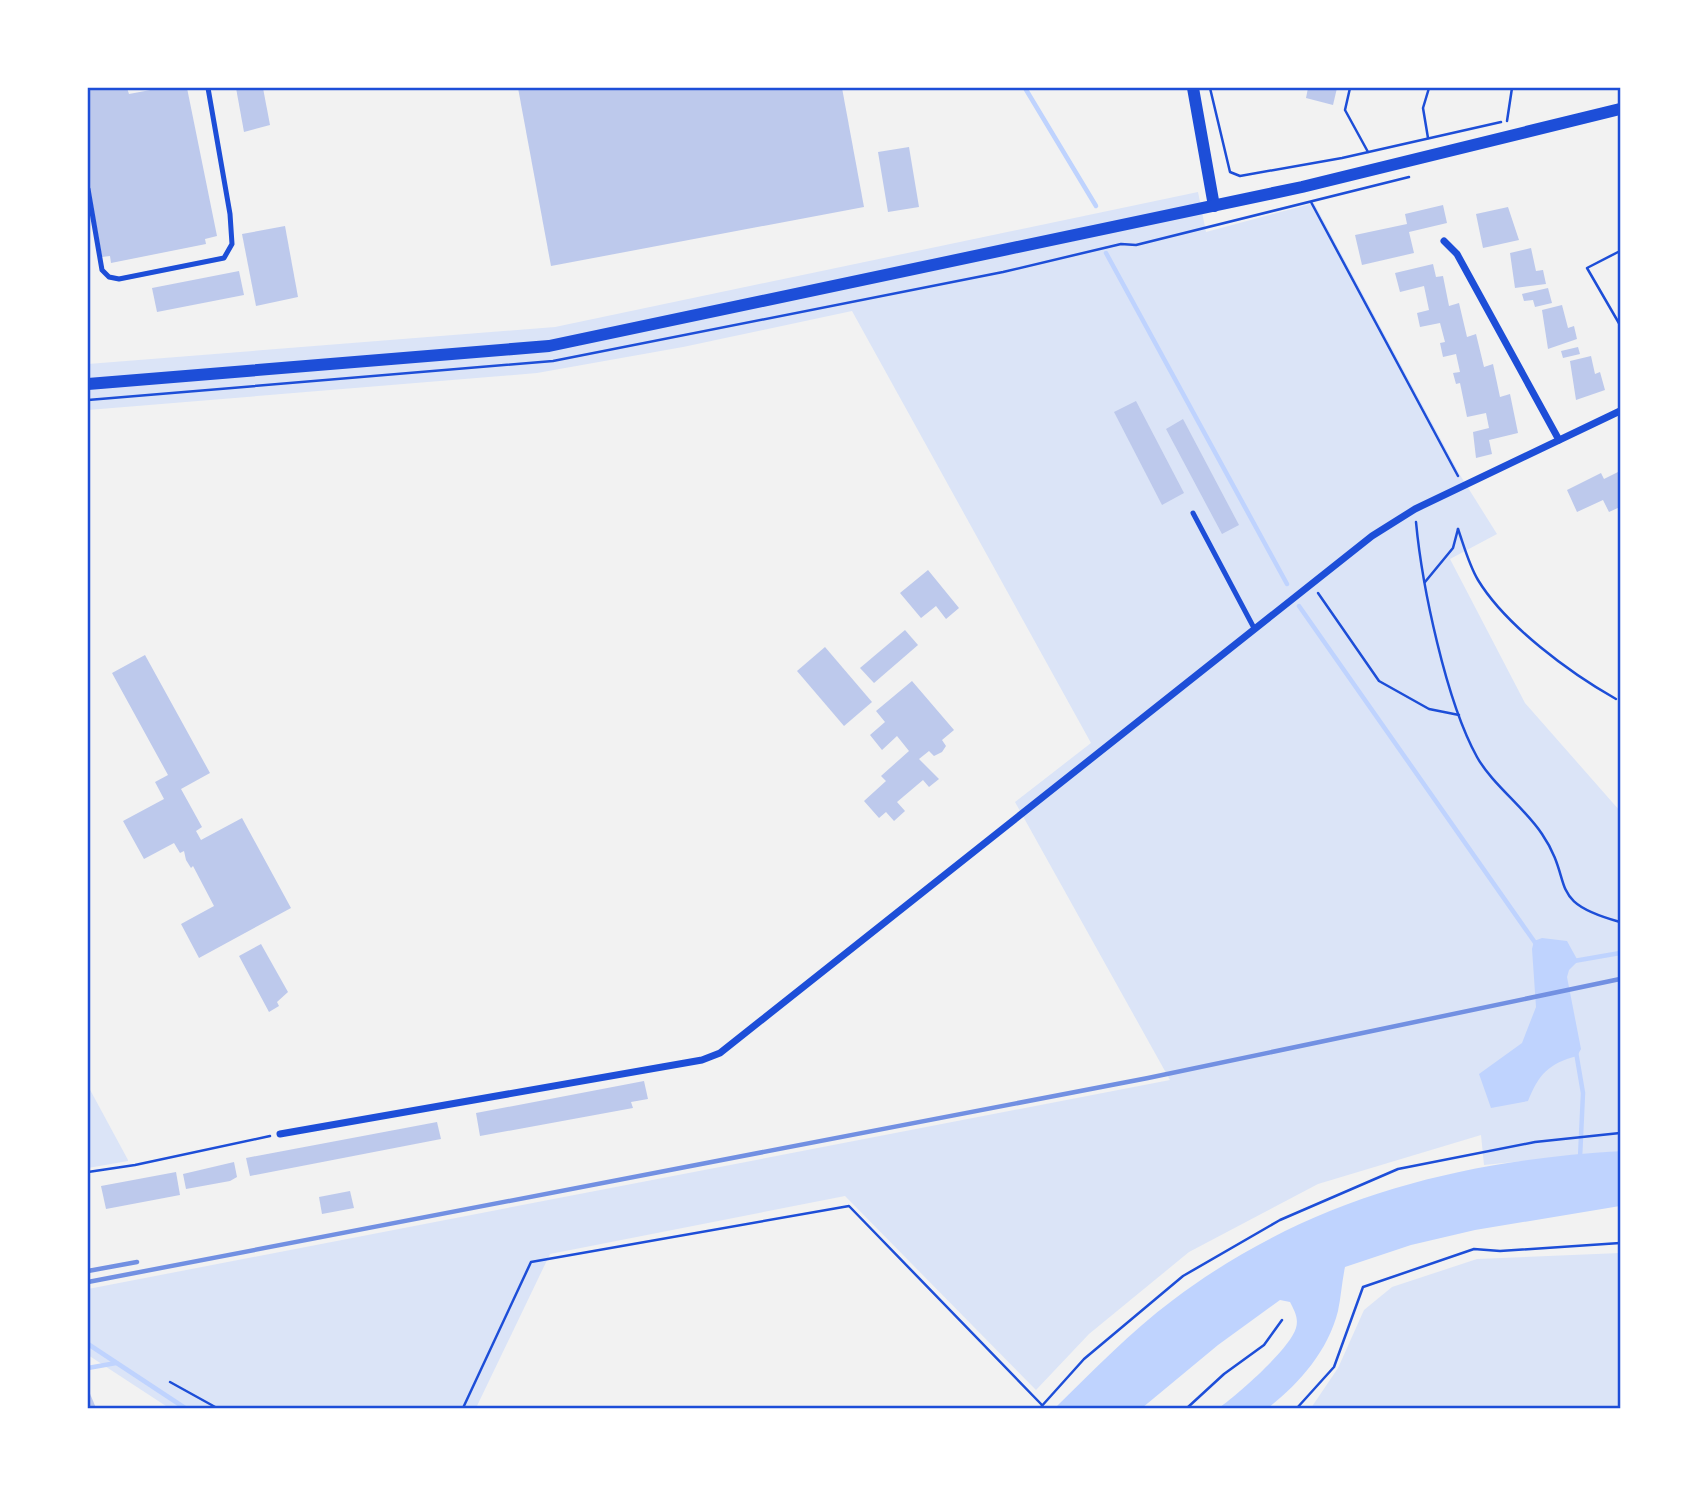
<svg xmlns="http://www.w3.org/2000/svg" width="1708" height="1496" viewBox="0 0 1708 1496" font-family="'Golos Text',sans-serif">
<style>
.green{fill:#dbe4f7}
.water{fill:#bfd3fe}
.lines{fill:none;stroke-linecap:round;stroke-linejoin:round}
.stream{stroke:#bfd3fe;stroke-width:4.5}
.building{fill:#bdc9ec}
.path{stroke:#1d4ed8;stroke-width:2.5}
.service{stroke:#1d4ed8;stroke-width:5}
.minor{stroke:#1d4ed8;stroke-width:7}
.tertiary{stroke:#1d4ed8;stroke-width:12}
.rail{stroke:#7290e2;stroke-width:4.5}
.neatline{fill:none;stroke:#1d4ed8;stroke-width:2.5}
</style>
<rect width="100%" height="100%" fill="#f2f2f2"/>
<!-- green -->
<g class="green">
<polygon points="1198,192 1206,232 1314,203 1460,475 1497,534 1450,559 1525,703 1620,811 1620,1151 1484,1165 1481,1135 1318,1184 1189,1252 1089,1334 1036,1390 845,1196 550,1254 476,1408 169,1408 88,1355 88,1289 1170,1080 1015,802 1091,743 852,311 683,347 537,373 88,410 88,364 555,327"/>
<polygon points="88,1086 128,1160 128,1161 88,1168"/>
<polygon points="1620,1253 1620,1408 1311,1408 1338,1368 1364,1310 1392,1287 1477,1259"/>
</g>
<!-- water -->
<g class="water">
<path d="M1542,938L1567,941L1578,961L1569,970L1567,977L1581,1049L1577,1056C1548,1064 1539,1074 1528,1101L1491,1108L1479,1074L1522,1043L1536,1007L1532,949L1534,941Z"/>
<path d="M1620,1151V1206L1475,1230L1411,1245L1345,1267C1342,1281 1341,1297 1338,1311C1328,1351 1299,1384 1268,1408H1219C1238,1394 1290,1349 1296,1328C1299,1318 1294,1310 1290,1302L1280,1300L1218,1345L1142,1408H1055C1093,1371 1130,1332 1173,1300C1307,1199 1455,1161 1620,1151Z"/>
</g>
<g class="lines">
<!-- stream -->
<g class="stream">
<polyline points="1025,88 1096,206"/>
<polyline points="1106,253 1287,584"/>
<polyline points="1299,606 1536,944"/>
<polyline points="1574,961 1620,953"/>
<polyline points="1576,1052 1583,1093 1580,1158"/>
<polyline points="88,1344 185,1408"/>
<polyline points="88,1368 116,1363"/>
</g>
</g>
<!-- building -->
<g class="building">
<polygon points="88,88 127,88 129,94 161,88 187,88 217,236 205,239 206,244 111,263 110,256 102,257 88,177"/>
<polygon points="236,88 263,88 270,125 244,132"/>
<polygon points="518,88 842,88 864,207 551,266"/>
<polygon points="1308,88 1337,88 1333,105 1306,98"/>
<polygon points="909,147 919,207 888,212 878,152"/>
<polygon points="1443,205 1447,223 1409,232 1414,253 1362,265 1355,235 1407,224 1405,214"/>
<polygon points="1508,207 1519,240 1483,248 1476,214"/>
<polygon points="285,226 298,297 256,306 242,234"/>
<polygon points="1531,248 1536,271 1543,270 1546,284 1515,288 1510,253"/>
<polygon points="1433,264 1436,277 1443,276 1449,306 1459,303 1467,337 1476,334 1484,367 1493,364 1500,397 1510,394 1518,433 1489,440 1492,454 1476,458 1473,432 1489,428 1486,413 1467,417 1460,383 1456,384 1453,373 1460,372 1456,354 1443,357 1440,343 1445,342 1440,323 1420,327 1417,313 1429,310 1424,286 1400,292 1395,273"/>
<polygon points="239,271 244,295 157,312 152,288"/>
<polygon points="1548,288 1552,303 1535,307 1533,300 1524,301 1522,294"/>
<polygon points="1562,305 1568,328 1574,326 1577,339 1548,349 1542,310"/>
<polygon points="1578,347 1580,354 1563,358 1561,351"/>
<polygon points="1591,356 1595,374 1600,372 1605,390 1576,400 1570,361"/>
<polygon points="1136,401 1184,493 1162,505 1114,412"/>
<polygon points="1183,419 1239,525 1222,534 1166,429"/>
<polygon points="1620,471 1620,507 1609,512 1603,500 1577,512 1567,490 1601,473 1604,479"/>
<polygon points="928,570 959,608 946,619 936,606 921,618 900,593"/>
<polygon points="905,630 918,645 874,683 860,668"/>
<polygon points="825,647 872,702 844,726 797,671"/>
<polygon points="145,655 210,773 181,789 202,827 196,831 201,840 242,818 291,908 199,958 181,924 214,906 193,866 191,868 186,860 184,851 180,853 174,843 144,859 123,821 164,799 155,782 168,775 112,673"/>
<polygon points="912,681 954,730 942,740 946,746 942,752 934,756 929,751 919,759 939,779 929,787 923,780 897,802 905,811 894,821 886,812 879,818 864,801 886,781 881,776 909,751 897,736 882,750 870,735 885,722 876,711"/>
<polygon points="261,944 288,992 277,1002 279,1006 269,1012 239,956"/>
<polygon points="644,1081 648,1099 631,1102 633,1108 480,1136 476,1113"/>
<polygon points="437,1122 441,1139 250,1176 246,1158"/>
<polygon points="234,1162 237,1177 230,1181 186,1189 183,1174"/>
<polygon points="176,1172 180,1195 106,1209 101,1186"/>
<polygon points="350,1191 354,1208 322,1214 319,1197"/>
<polygon points="88,1389 96,1408 88,1408"/>
</g>
<g class="lines">
<!-- path -->
<g class="path">
<polyline points="1210,88 1230,172 1240,176 1342,158 1501,122"/>
<polyline points="1350,88 1345,110 1368,152"/>
<polyline points="1507,121 1512,88"/>
<polyline points="1428,138 1423,108 1429,88"/>
<polyline points="1311,202 1458,476"/>
<polyline points="1620,251 1587,268 1620,325"/>
<polyline points="88,400 553,361 1003,272 1121,244 1136,245 1409,177"/>
<path d="M1416,522C1422,586 1446,701 1477,757C1492,784 1524,807 1542,834C1576,884 1544,901 1620,922"/>
<path d="M1458,529C1464,546 1469,565 1478,580C1506,626 1570,673 1616,699"/>
<polyline points="1425,582 1453,548 1458,529"/>
<polyline points="1318,593 1379,681 1429,709 1459,715"/>
<polyline points="88,1172 135,1165 270,1136"/>
<polyline points="170,1382 217,1408"/>
<polyline points="463,1408 531,1262 849,1206 1042,1405"/>
<polyline points="1040,1408 1084,1359 1183,1276 1280,1220 1398,1169 1535,1142 1620,1133"/>
<polyline points="1187,1408 1224,1374 1264,1345 1282,1320"/>
<polyline points="1297,1408 1334,1367 1363,1287 1474,1249 1500,1251 1620,1243"/>
</g>
<!-- service -->
<g class="service">
<polyline points="88,189 102,270 109,277 119,279 224,258 232,244 230,214 208,88"/>
<polyline points="1193,513 1254,628"/>
</g>
<!-- minor -->
<g class="minor">
<polyline points="1444,241 1457,254 1559,440"/>
<polyline points="280,1134 702,1060 720,1053 1372,536 1415,509 1620,411"/>
</g>
<!-- tertiary -->
<g class="tertiary">
<polyline points="1193,88 1214,206"/>
<polyline points="88,384 549,346 1302,187 1620,109"/>
</g>
<!-- rail -->
<g class="rail">
<polyline points="88,1271 137,1262"/>
<polyline points="88,1282 1148,1078 1620,979"/>
</g>
</g>
<!-- border -->
<rect width="1708" height="1496" fill="none" stroke="#ffffff" stroke-width="178"/>
<rect x="89" y="89" width="1530" height="1318" class="neatline"/>
</svg>
